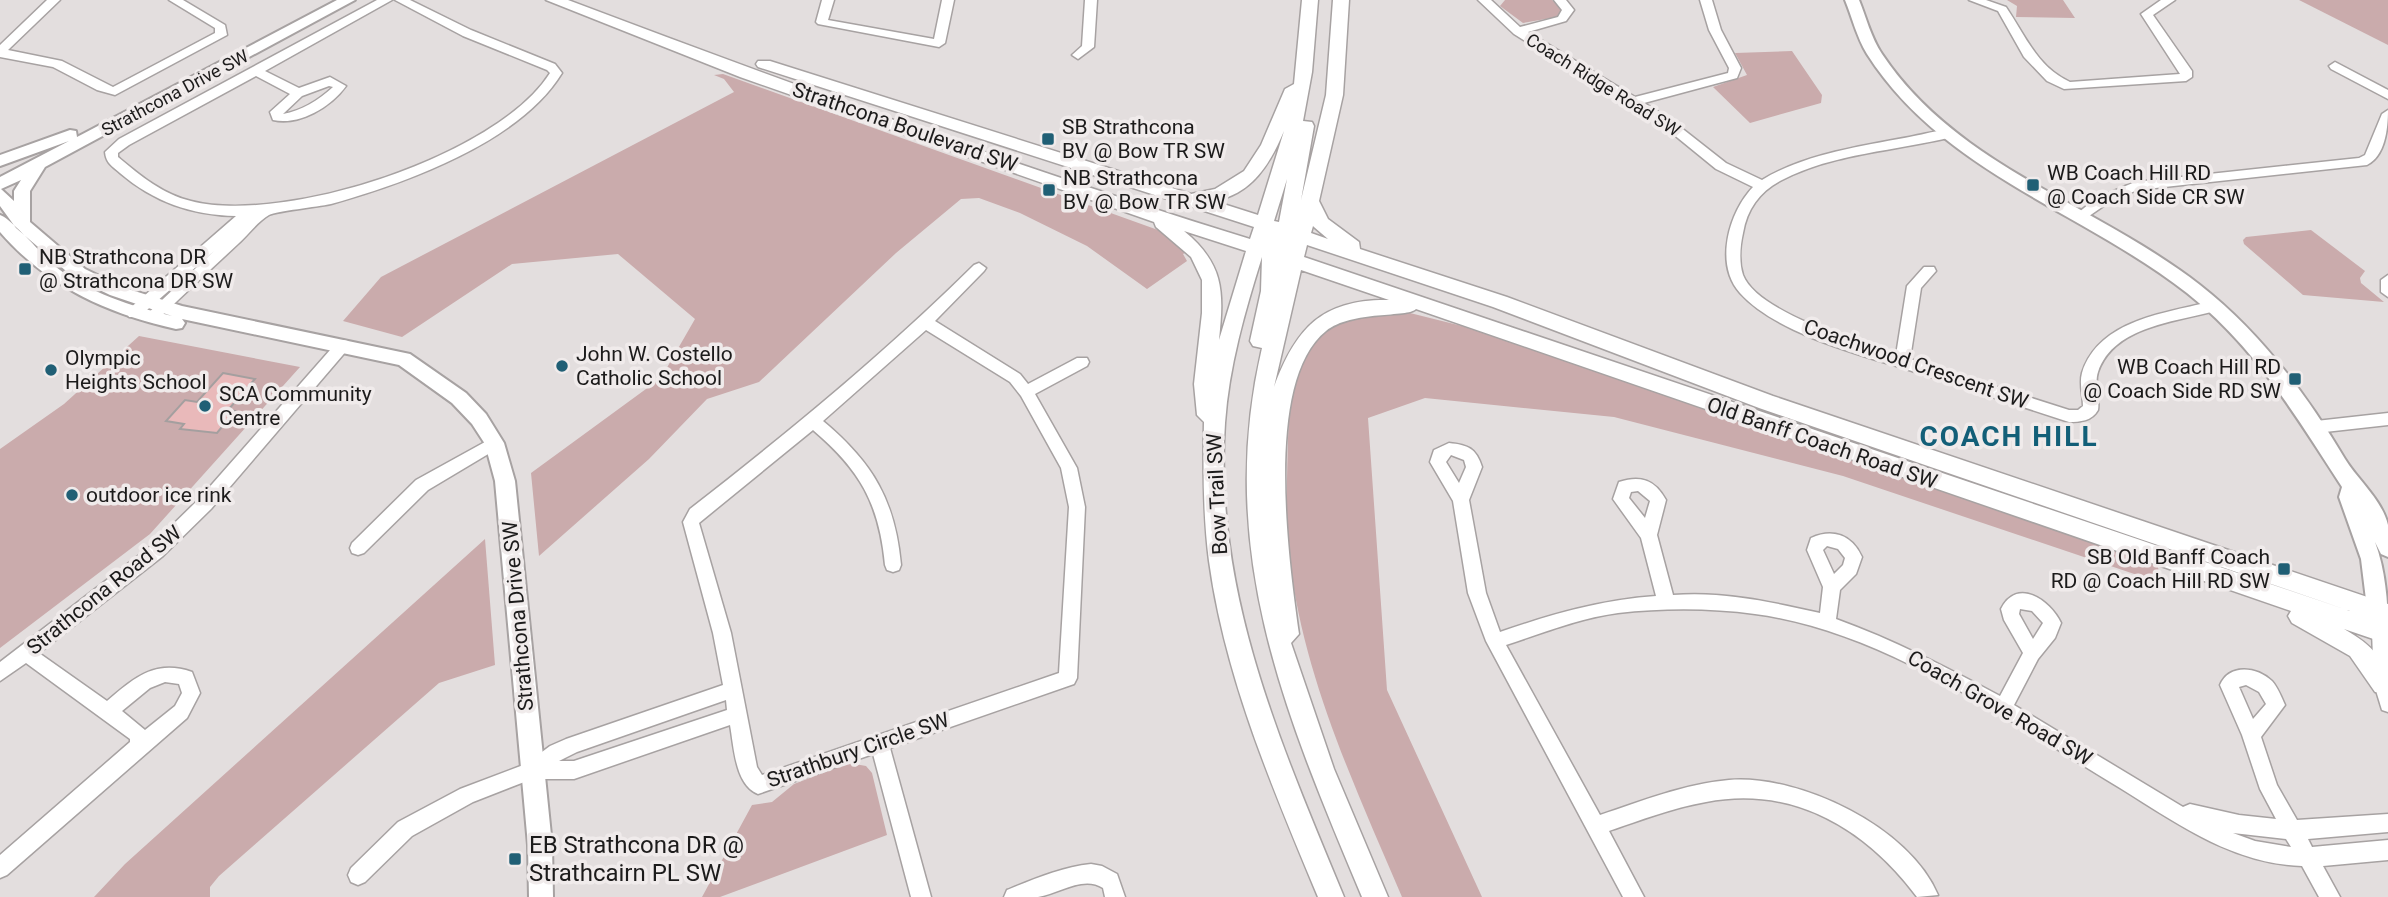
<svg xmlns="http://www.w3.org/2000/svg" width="2388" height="897" viewBox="0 0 2388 897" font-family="Roboto,sans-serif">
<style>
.green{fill:#caabac}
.building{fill:#e9b9ba;stroke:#a49f9f;stroke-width:2}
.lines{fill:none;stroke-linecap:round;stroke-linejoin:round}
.minor-casing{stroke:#a7a2a2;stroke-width:3}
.tertiary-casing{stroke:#a7a2a2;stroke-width:4}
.secondary-casing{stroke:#a7a2a2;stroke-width:3}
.minor{fill:#fff;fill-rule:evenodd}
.tertiary{fill:#fff;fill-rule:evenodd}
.secondary{fill:#fff;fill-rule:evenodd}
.poi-dot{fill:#205f75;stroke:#f0ebeb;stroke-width:2.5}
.labels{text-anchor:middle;stroke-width:7;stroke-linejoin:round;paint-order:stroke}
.far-street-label{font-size:18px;fill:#1c1b1b;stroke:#f0ebeb}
.street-label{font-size:21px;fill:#1c1b1b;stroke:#f0ebeb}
.poi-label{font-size:21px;fill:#1c1b1b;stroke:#f0ebeb;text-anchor:start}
.near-poi-label{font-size:24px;fill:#1c1b1b;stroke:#f0ebeb;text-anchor:start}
.district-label{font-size:28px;font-weight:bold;letter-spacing:2px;fill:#135f78;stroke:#f0ebeb}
</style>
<rect width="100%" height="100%" fill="#e3dede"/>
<!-- green -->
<g class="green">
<polygon points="1505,0 1552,0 1563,8 1557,17 1523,23 1500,6"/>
<polygon points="2007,0 2063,0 2075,18 2016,17 2017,6"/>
<polygon points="2299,0 2388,0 2388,45"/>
<polygon points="1792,51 1822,95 1821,103 1750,123 1713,87 1747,75 1735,53"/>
<polygon points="723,74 1158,230 1187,252 1183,254 1187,261 1147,289 1087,246 1020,213 979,198 961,199 896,253 759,382 707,399 649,459 539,556 531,473 661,378 695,319 618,254 512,264 402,337 343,321 381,277 734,92 724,79 714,75"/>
<polygon points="2311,230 2365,271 2360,278 2361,283 2384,302 2303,295 2244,244 2243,240 2246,237"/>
<path d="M1398,310L1462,326L2157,562L2161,583L1843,476L1614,417L1425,398L1368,418L1387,690L1482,897H1402C1356,789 1304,679 1290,561C1285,521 1287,480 1288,439C1290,399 1294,349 1331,324C1343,316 1382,313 1398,310Z"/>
<polygon points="139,336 300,367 150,534 0,648 0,449 64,404"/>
<polygon points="485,539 495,665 439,683 219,876 210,887 210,897 94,897 125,864"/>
<polygon points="849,763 866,766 872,773 887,835 720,897 702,897 752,805 772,802 794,784"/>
</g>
<!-- building -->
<polygon class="building" points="223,373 255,379 228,410 235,411 217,433 180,429 184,424 166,421 185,400 197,402"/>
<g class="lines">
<!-- minor casing -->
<g class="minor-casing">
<g id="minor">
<polygon points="47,0 60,0 8,50 62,61 113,87 215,33 215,28 169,0 183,0 225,25 227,35 115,95 97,90 53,67 0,57 0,45"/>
<path d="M377,0H392L265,71L299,88L330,77L346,86C331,107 299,126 273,120L270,112L290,94L256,76L129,145L118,153V157C141,176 162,194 191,201C284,225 498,156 550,73L547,70L463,36L395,0H410L471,30L555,64L562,73C520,142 406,183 331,204C317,207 277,211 269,215C258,221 247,236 238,244C210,270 183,295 156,321L151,322L144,317L214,251L139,317H129L127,313L129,309L236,216C191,215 154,202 120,173C112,166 106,163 105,152L119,139ZM329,86L333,87C319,100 301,111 283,114L302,96Z"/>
<polygon points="822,0 834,0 828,20 934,39 942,0 954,0 945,43 939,47 818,24 816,22"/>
<polygon points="1085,0 1097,0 1094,47 1078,59 1072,55 1082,46"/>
<path d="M1478,0H1491L1520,27L1558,17L1562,10L1554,0H1566L1574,10L1566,21L1528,32L1635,97L1728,73L1729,68L1709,30L1700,0H1712L1721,30L1741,68L1737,78L1644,103L1670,119L1726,163L1762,180C1806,153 1864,146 1914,136C1926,134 1940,129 1952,131V137C1896,151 1834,153 1782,180C1760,191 1747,209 1743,233C1740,246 1739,263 1743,275C1757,312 1860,343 1896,355L1907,286L1924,267H1934L1936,271L1921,288L1910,359L2069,410H2078L2083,406C2083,395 2079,384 2082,373C2099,319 2167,313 2213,301L2220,306L2218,310C2178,322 2114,325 2098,372C2094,384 2100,397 2098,410C2092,421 2080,422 2069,422C2017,405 1965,388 1912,371C1861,355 1777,334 1740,293C1714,264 1729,212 1753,187L1716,169L1662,125L1514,34Z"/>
<path d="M1969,0H1986L2006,7C2025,35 2037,67 2070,82L2180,74L2141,14L2161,0H2175L2153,15L2192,71V77L2186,81L2064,89L2047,81L2024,57L1998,11Z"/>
<polygon points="2335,62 2388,90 2388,99 2331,69 2329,66"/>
<path d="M2388,110C2388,129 2385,156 2367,165L2137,190L2105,205L2079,223L2072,218L2095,199L2135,182L2359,158L2365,155L2382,114Z"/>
<path d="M979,263L986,268L984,271L935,321L1020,374L1028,384L1077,358H1087L1089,362L1087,366L1035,394L1077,468L1085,507L1077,678L1074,684L890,748L931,897H911L873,754L758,794C735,785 734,747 730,725L574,779H532L473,802L412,836L365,882L358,885L351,882L348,875L351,868L398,822L460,789L526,764L550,746L566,739L723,685L713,633L683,522L690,509C789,432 885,353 974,265ZM926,330L1010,382L1021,396L1061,468L1069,507L1059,673L762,775L757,767L731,633L699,523L813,430C860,470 879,503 885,565L887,570L893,572L899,570L901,565C895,500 873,463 823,421ZM726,700L727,710L574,761H559L577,752Z"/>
<polygon points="2388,275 2388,297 2381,292 2381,280"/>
<path d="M343,340L348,341L350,345L348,349L211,509L163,556L39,653L107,701C134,678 155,659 192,672L200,693L187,718L7,875L0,878V855L130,742V739L26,663L0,681V662L151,546L199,499L338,341ZM165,682L179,684L182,693L175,706L145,730L122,711L150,688Z"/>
<polygon points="2388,413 2388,425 2316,433 2311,431 2308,427 2311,423 2316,421"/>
<polygon points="494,437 500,439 502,443 500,447 428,490 364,553 358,555 352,553 350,548 352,543 416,480"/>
<path d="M1449,443C1468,445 1476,448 1482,467L1469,500L1486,593L1500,632C1552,614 1601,600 1656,596L1641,538L1613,499L1619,482C1641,475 1655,480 1666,500L1657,535L1673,595C1723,591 1771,602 1820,613L1823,587L1807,550L1811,538C1833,528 1852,535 1862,557L1856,574L1840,590L1836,619C1894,640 1946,667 2000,696L2023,653L2004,620L2001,609C2017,577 2050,600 2061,623L2055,638L2038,659L2014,705L2183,807L2190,804L2239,815L2276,819L2260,789L2242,735L2220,685C2229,664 2256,666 2272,681C2277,686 2282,698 2285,705L2261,737L2277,785L2297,820L2388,814V832L2308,839L2312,847L2388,840V860L2323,866L2340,897H2319L2302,866C2232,864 2177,823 2120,788C2010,722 1885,631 1755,614C1710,608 1664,608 1618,613C1580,618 1543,633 1506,645L1600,815C1642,801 1684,784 1729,780C1799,774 1910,827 1938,895L1917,897C1866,829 1794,785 1706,802C1672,808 1641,820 1609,831L1644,897H1623L1486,641L1468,593L1453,501L1430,462L1434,450ZM1451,455L1464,460L1466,467L1459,483L1446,462ZM1638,491L1650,501L1645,518L1629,498L1631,492ZM1827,546L1838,549L1845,558L1843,565L1834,574L1823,550ZM2020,609L2032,611L2043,623L2033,639L2019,614ZM2246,685L2259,692L2266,704L2253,719L2239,687ZM2233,833L2286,839L2291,847L2255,841Z"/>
<polygon points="2381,623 2388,627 2388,712 2382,710 2374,684 2372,631 2375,626"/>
<path d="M1091,864L1102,866L1117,874L1125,897H1105L1103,888C1083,875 1058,894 1038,897C1027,897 1015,897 1004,897L1007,890C1034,879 1062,867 1091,864Z"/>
</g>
</g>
<!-- tertiary casing -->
<g class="tertiary-casing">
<g id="tertiary">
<path d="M337,0H355L45,167L30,191V222L85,269L122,287L182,306L410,354L466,393L486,414L504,443L515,481L552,845L553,897H529L528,845L495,481L485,444L472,424L452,403L399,365L182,319L185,323L182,328L176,329C106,313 48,287 0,232V215C11,218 43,256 56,267C89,293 131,306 172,316L110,295L73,277L16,228L0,206V177L69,141L0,166V155L70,130L76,131L77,137ZM21,180L14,191V201L1,189Z"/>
<path d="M1845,0H1859C1866,17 1871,38 1882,54C1957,167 2096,204 2200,285C2260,332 2306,393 2345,459C2358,480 2382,500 2388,525C2388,534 2388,547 2388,557L2381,554L2375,542C2385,569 2388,601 2388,631L2380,633L2372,631L2369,624L2361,559L2339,497L2342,487C2296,416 2255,347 2187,293C2082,211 1942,172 1867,54C1857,38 1852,17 1845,0Z"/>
</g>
</g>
<!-- secondary casing -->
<g class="secondary-casing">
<path id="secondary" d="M546,0H568C793,85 1020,168 1250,239L1254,227L758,67L756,64L758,61H770L1191,194L1215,189L1244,171L1261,145L1285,89L1294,84L1302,0H1318L1312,72L1303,121L1312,122L1314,126L1301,200L1326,95L1333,0H1349L1343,95L1319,201L1328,219L1359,242L1360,249L1507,297L1773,396L2388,604V644L2344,629C2372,645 2388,660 2388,693L2375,692L2350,656L2292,623L2288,616L2291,611L1416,309C1408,318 1352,310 1326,331C1263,381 1289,562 1299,634L1291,643L1334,769L1388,897H1362C1285,714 1215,550 1262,348L1253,346L1250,341L1261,291L1262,257C1245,311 1229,366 1225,423C1213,591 1281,745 1344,897H1318C1273,789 1225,678 1209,561C1203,515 1203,469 1204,422L1197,415L1194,384L1202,313V280L1191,257L1156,227L1154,222L740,77ZM1284,131L1258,215L1214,201C1252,194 1270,164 1284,131ZM1287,179L1279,222L1274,221ZM1313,226L1314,227L1328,239L1311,233ZM1184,231L1246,251L1219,340C1224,291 1224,264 1184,231ZM1307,245L1493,307L1759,408L2350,611L1304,257ZM1301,270L1389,300C1322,299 1296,328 1274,387Z"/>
</g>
<!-- minor -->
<use href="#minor" class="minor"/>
<!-- tertiary -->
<use href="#tertiary" class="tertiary"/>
<!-- secondary -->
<use href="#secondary" class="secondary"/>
</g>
<!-- markers -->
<g class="poi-dot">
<rect x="1041" y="132" width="14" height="14" rx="3.5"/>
<rect x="2026" y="178" width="14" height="14" rx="3.5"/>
<rect x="1042" y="183" width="14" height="14" rx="3.5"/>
<rect x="18" y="262" width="14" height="14" rx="3.5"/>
<circle cx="562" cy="366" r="7"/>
<circle cx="51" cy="370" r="7"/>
<rect x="2288" y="372" width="14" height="14" rx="3.5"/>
<circle cx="205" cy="406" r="7"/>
<circle cx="72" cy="495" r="7"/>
<rect x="2277" y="562" width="14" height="14" rx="3.5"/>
<rect x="508" y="852" width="14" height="14" rx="3.5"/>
</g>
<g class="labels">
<!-- far-street labels -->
<g class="far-street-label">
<text transform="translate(1603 85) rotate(32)" y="6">Coach Ridge Road SW</text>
<text transform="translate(175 93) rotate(-28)" y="6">Strathcona Drive SW</text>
</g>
<!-- street labels -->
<g class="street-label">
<text transform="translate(905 127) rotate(19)" y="7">Strathcona Boulevard SW</text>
<text transform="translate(1916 364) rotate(19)" y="7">Coachwood Crescent SW</text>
<text transform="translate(1822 443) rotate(19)" y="7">Old Banff Coach Road SW</text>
<text transform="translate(1217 494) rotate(-93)" y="7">Bow Trail SW</text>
<text transform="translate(104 590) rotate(-39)" y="7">Strathcona Road SW</text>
<text transform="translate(518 616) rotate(-95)" y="7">Strathcona Drive SW</text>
<text transform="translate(2000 708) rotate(30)" y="7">Coach Grove Road SW</text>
<text transform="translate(858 750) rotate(-19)" y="7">Strathbury Circle SW</text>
</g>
<!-- poi labels -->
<g class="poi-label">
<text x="1062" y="134">SB Strathcona<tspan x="1062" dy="24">BV @ Bow TR SW</tspan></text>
<text x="2047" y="180">WB Coach Hill RD<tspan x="2047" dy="24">@ Coach Side CR SW</tspan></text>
<text x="1063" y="185">NB Strathcona<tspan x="1063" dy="24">BV @ Bow TR SW</tspan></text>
<text x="39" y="264">NB Strathcona DR<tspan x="39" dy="24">@ Strathcona DR SW</tspan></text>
<text x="576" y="361">John W. Costello<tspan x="576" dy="24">Catholic School</tspan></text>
<text x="65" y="365">Olympic<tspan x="65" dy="24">Heights School</tspan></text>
<text x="2281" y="374" text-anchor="end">WB Coach Hill RD<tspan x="2281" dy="24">@ Coach Side RD SW</tspan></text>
<text x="219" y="401">SCA Community<tspan x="219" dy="24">Centre</tspan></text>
<text x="86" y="502">outdoor ice rink</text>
<text x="2270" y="564" text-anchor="end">SB Old Banff Coach<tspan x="2270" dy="24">RD @ Coach Hill RD SW</tspan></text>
</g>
<!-- near-poi labels -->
<g class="near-poi-label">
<text x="529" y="853">EB Strathcona DR @<tspan x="529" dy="28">Strathcairn PL SW</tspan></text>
</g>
<!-- district labels -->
<g class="district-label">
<text x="2009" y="446">COACH HILL</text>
</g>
</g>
</svg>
